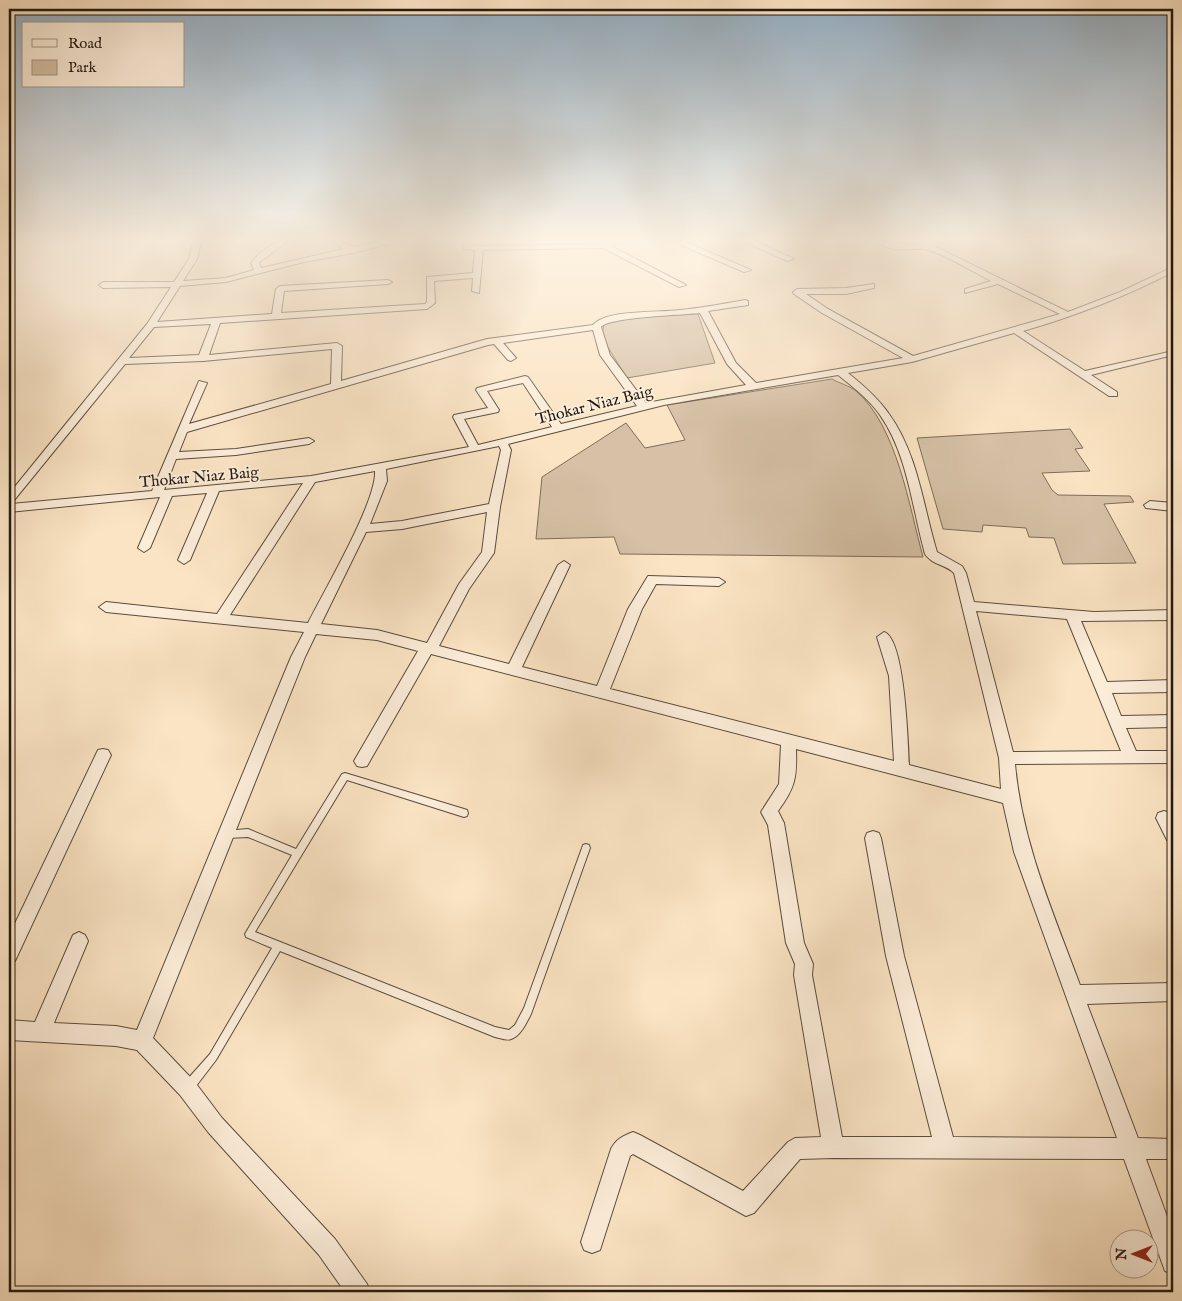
<svg xmlns="http://www.w3.org/2000/svg" width="1182" height="1301" viewBox="0 0 1182 1301" font-family="'IM FELL English',serif">
<style>
.green{fill:#d6c1a6;stroke:#7d6d5c}
.lines{fill:none;stroke-linecap:round;stroke-linejoin:round}
.service-casing{stroke:#5a4c3e;stroke-width:2}
.minor-casing{stroke:#5a4c3e;stroke-width:2}
.service{fill:#fcedd9;fill-rule:evenodd}
.minor{fill:#fcedd9;fill-rule:evenodd}
.labels{text-anchor:middle;stroke-width:4;stroke-linejoin:round;paint-order:stroke}
.far-street-label{font-size:16px;fill:#241912;stroke:#fcedd9}
</style>
<rect width="100%" height="100%" fill="#fbe4c4"/>
<filter id="stains"><feTurbulence type="fractalNoise" baseFrequency=".004" numOctaves="4"/><feColorMatrix values="0 0 0 0 .2 0 0 0 0 .09 0 0 0 0 .02 0 0 0 .5 -.17"/></filter>
<radialGradient id="worn" r=".72"><stop offset=".6" stop-color="#630" stop-opacity="0"/><stop offset="1" stop-color="#630" stop-opacity=".3"/></radialGradient>
<!-- green -->
<g class="green">
<polygon points="698,314 715,363 627,378 602,338 604,322 620,318"/>
<path d="M832,379C839,383 850,386 856,391C897,426 909,506 923,557L620,554L614,537L536,539L542,477L626,423L645,448L685,440L667,405Z"/>
<polygon points="1070,429 1083,448 1075,449 1090,471 1042,473 1052,490 1058,495 1130,496 1134,502 1104,504 1136,563 1063,564 1054,538 1029,537 1026,528 983,525 982,532 943,529 917,438"/>
</g>
<g class="lines">
<!-- service casing -->
<g class="service-casing">
<path id="service" d="M345,773L464,809L467,810L468,813L467,816L464,817L347,780L255,932L495,1027L509,1030L515,1025L524,1008L582,848L583,845L586,844L589,845L590,848L531,1014C527,1022 520,1037 511,1039C507,1041 500,1038 495,1037L280,951L216,1060L193,1090L189,1091L185,1090L184,1086L185,1082L210,1054L272,948L246,937L245,934L292,855L248,837L227,838L224,837L223,834L224,831L248,829L296,849L342,774Z"/>
</g>
<!-- minor casing -->
<g class="minor-casing">
<g id="minor">
<path d="M194,239H202L197,259L183,281L226,278L254,270L251,263C259,252 277,239 291,239L261,261L259,263L261,268L344,249L328,239H338L352,247L392,239H409L353,253L304,262L226,282L180,286L157,322L272,314L276,289L280,286L388,280L392,282L388,284L284,291L281,313L425,304L427,302V277L473,273L475,250L464,249L463,239H471V245L479,246L603,244L616,239H629L611,246L686,285L679,287L603,248L483,250L479,293L472,291L473,278L434,281L435,303L427,309L220,323L209,355L337,343L342,346L341,381L487,339L593,325C606,309 659,313 680,310C701,308 723,304 745,300L748,301V305L708,311L736,363L756,383L903,358L822,313L794,294L793,292L797,289L846,288L874,284V288L846,294H806L828,309L913,356L1060,314L998,284L965,293V289L991,281C979,275 935,249 924,249C909,248 892,253 879,243L883,239H893L889,242L914,245L938,239H950L934,246L1068,312L1120,292L1173,267V272C1124,297 1075,316 1023,331L1085,371L1173,351V355L1091,375L1117,392V396H1109L1014,333L912,362L848,373C863,385 878,398 889,414C918,454 923,506 937,552L962,566L966,573L974,602L1094,612L1173,610V620L1081,621L1107,682L1173,680V692L1112,693L1121,716L1173,715V727L1126,728L1136,751H1173V763L1015,764C1022,843 1053,912 1080,985L1173,983V1001L1087,1004L1138,1138L1173,1139V1159H1146L1173,1233V1274L1165,1271L1124,1159L833,1158L800,1159L754,1213L746,1216L633,1154L630,1156L600,1250L592,1253L584,1250L581,1242L611,1149C616,1139 623,1136 633,1132L640,1135L743,1191L788,1142L795,1138L821,1137L794,975L795,964L786,943L768,825L761,812L779,784L781,745L431,654L367,766L362,767L357,766L354,761L418,651L377,640L316,634L305,657L153,1038L194,1081L222,1118L335,1239L367,1284L370,1292H345L319,1255L208,1132L180,1095L137,1050L116,1046L9,1040V1020L35,1022L73,935L79,932L85,935L88,941L54,1023L116,1026L137,1030L291,657L304,632L106,612L99,607L106,602L217,614L303,483L219,491L190,560L184,564L178,560L207,493L172,496L150,548L144,552L138,548L160,497L9,512V494L147,324L171,287L103,288L99,285L103,282H174L189,259ZM700,313L727,364L746,385L646,403L610,355L601,327C609,317 682,315 700,313ZM211,324L199,355L129,358L154,327ZM593,330L600,355L637,406L561,424L528,377L525,376L477,388L476,390L488,408L454,415L453,417L469,447L311,476L164,490L176,459L236,455L309,444L314,441L309,438L236,449L179,452L187,432L488,345L494,344L508,360L511,361L516,358L503,343ZM332,349L331,384L189,424L207,383L199,381L152,491L11,504L125,364L203,361ZM838,375C853,387 869,399 880,415C908,455 912,508 925,554C932,565 945,564 954,573L999,758L1001,789L909,765C908,743 905,638 884,632L877,637L889,676L894,761L610,689L642,609L656,584L719,586L725,582L719,578L648,576L628,609L597,686L522,667L570,565L564,561L558,565L509,664L439,646L469,589L494,553L500,507L511,450L508,444L664,405ZM523,383L552,427L478,445L464,419L498,412L499,410L487,391ZM499,446L501,450L489,504L402,521L370,524L387,481L386,469ZM375,471C377,501 324,591 308,623L230,615L315,482ZM487,512L482,552L459,584L427,643L377,630L321,624L366,532L402,529ZM976,611L1067,619L1121,751L1013,752ZM796,749L1003,803L1014,852L1117,1138L953,1137L904,956L881,838L879,833L873,831L867,833L865,838L886,956L932,1137H842L812,975L813,964L804,943L784,823L778,811C795,788 797,778 796,749Z"/>
<polygon points="667,239 679,239 751,270 744,272"/>
<polygon points="739,239 750,239 794,259 787,261"/>
<polygon points="1150,501 1173,503 1173,511 1146,508 1144,505"/>
<polygon points="103,749 108,750 111,755 15,961 9,964 9,936 98,750"/>
<polygon points="1164,811 1170,813 1173,819 1173,842 1167,840 1156,818 1158,813"/>
</g>
</g>
<!-- service -->
<use href="#service" class="service"/>
<!-- minor -->
<use href="#minor" class="minor"/>
</g>
<!-- sky -->
<linearGradient id="sky" x2="0" y2="1"><stop stop-color="#92acc1"/><stop offset="0.57" stop-color="#fdf3e4"/><stop offset="1" stop-color="#fdf3e4" stop-opacity="0"/></linearGradient>
<rect width="1182" height="422" fill="url(#sky)"/>
<g class="labels">
<!-- far-street labels -->
<g class="far-street-label">
<text transform="translate(594 404) rotate(-14)" y="6">Thokar Niaz Baig</text>
<text transform="translate(199 476) rotate(-5)" y="6">Thokar Niaz Baig</text>
</g>
</g>
<!-- margin -->
<rect width="1182" height="1301" fill="none" stroke="#fbe4c4" stroke-width="30"/>
<rect x="10" y="10" width="1162" height="1281" fill="none" stroke="#241912" stroke-width="2.5"/>
<rect x="15" y="15" width="1152" height="1271" fill="none" stroke="#241912"/>
<!-- legend -->
<rect x="22" y="22" width="162" height="65" fill="#fcedd9" stroke="#a69889"/>
<rect x="32" y="39" width="25" height="8" fill="#fcedd9" stroke="#a69889"/>
<text x="68" y="48" font-size="15" fill="#241912">Road</text>
<rect x="32" y="60" width="25" height="15" fill="#d6c1a6" stroke="#a69889"/>
<text x="68" y="72" font-size="15" fill="#241912">Park</text>
<!-- north arrow -->
<g transform="translate(1134 1254) rotate(270)"><circle r="24" fill="#fcedd9" stroke="#a69889"/>
<path d="M0-4L9 19L0 12L-9 19Z" fill="#8f2418"/>
<text y="-8" font-size="14" font-weight="bold" text-anchor="middle" fill="#241912">N</text>
</g>
<rect width="100%" height="100%" filter="url(#stains)"/>
<rect width="100%" height="100%" fill="url(#worn)"/>
</svg>
